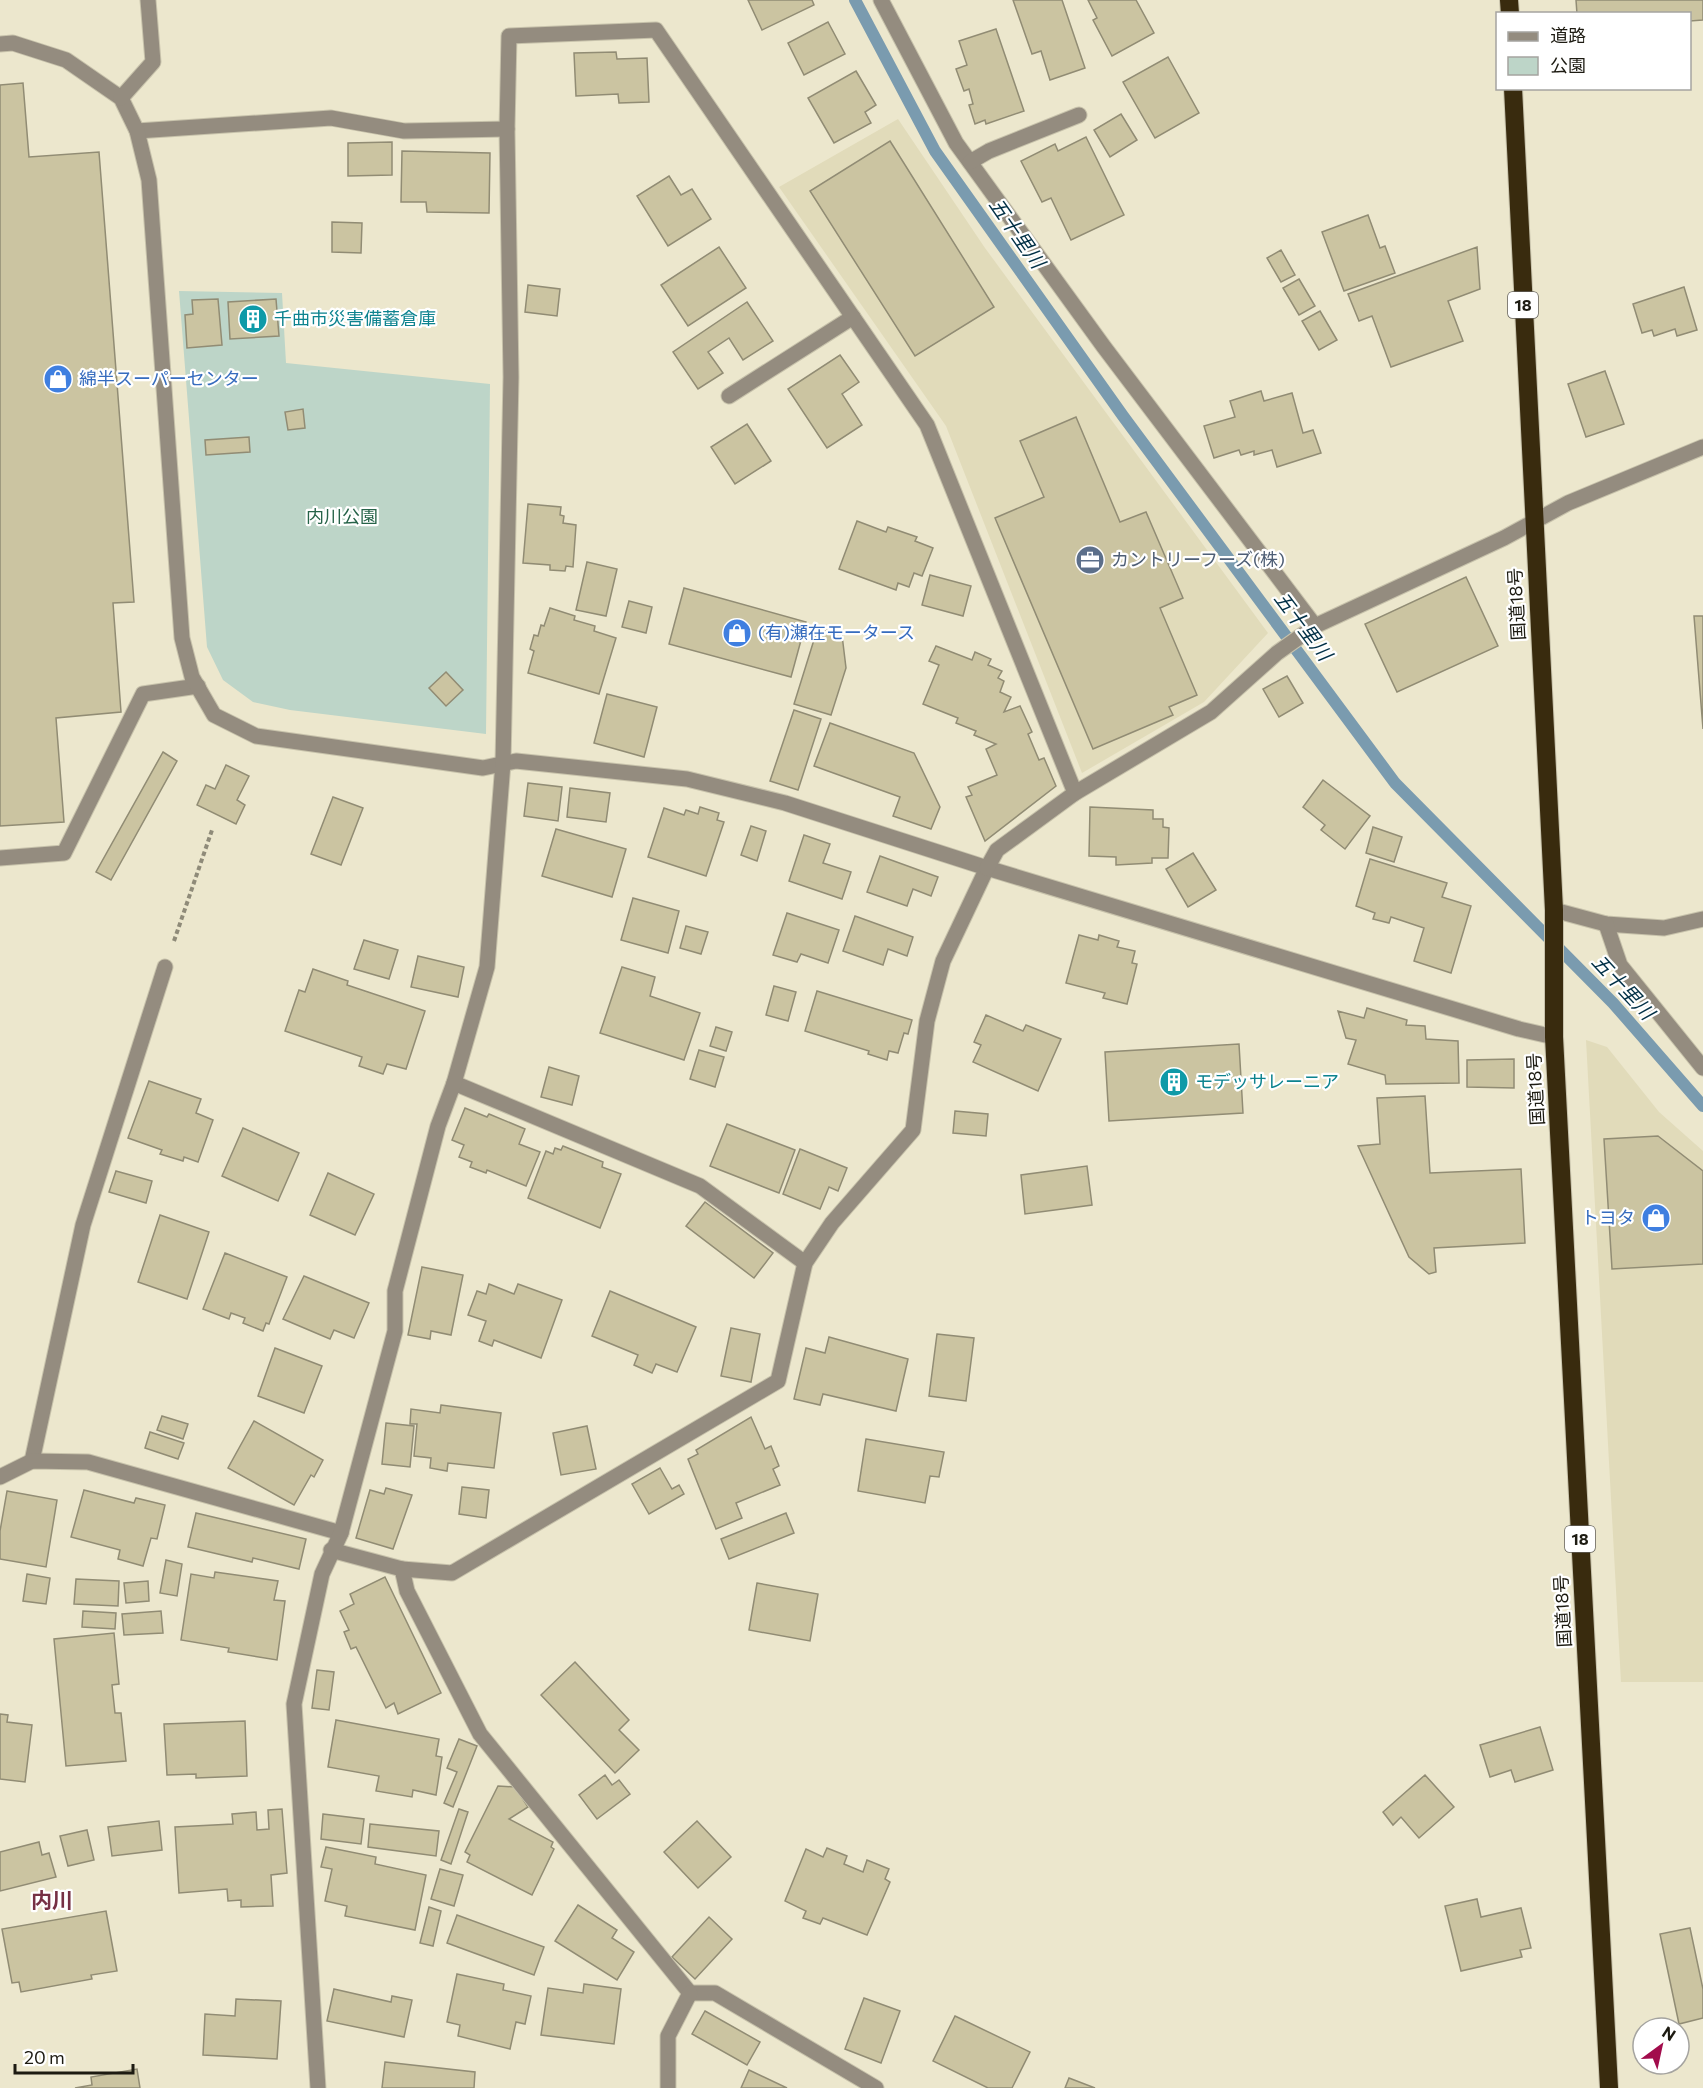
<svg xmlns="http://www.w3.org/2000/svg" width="1703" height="2088" viewBox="0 0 1703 2088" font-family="Commissioner,'Noto Sans JP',sans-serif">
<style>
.built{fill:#e1dbba}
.green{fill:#bdd5c8}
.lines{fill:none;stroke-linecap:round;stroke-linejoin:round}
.stream{stroke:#7a9baf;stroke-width:12}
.building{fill:#cbc4a1;stroke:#918c74;stroke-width:1.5}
.lane-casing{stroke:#c7c2ab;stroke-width:17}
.street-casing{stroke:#c7c2ab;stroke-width:17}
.highway-casing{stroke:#c7c2ab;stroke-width:20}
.path{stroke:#8f8b79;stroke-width:4;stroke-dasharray:4.5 3;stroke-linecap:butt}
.lane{stroke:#948c7f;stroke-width:15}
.street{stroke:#948c7f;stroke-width:15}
.highway{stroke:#392b0e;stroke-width:18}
.labels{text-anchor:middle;stroke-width:4.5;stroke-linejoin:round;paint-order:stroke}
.shield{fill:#fff;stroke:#615f59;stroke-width:1.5}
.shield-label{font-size:16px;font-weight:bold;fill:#1d1b12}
.culture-label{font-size:18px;fill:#0d838f;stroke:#fff;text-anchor:start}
.shop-label{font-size:18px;fill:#366cbe;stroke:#fff;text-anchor:start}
.park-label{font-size:18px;fill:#266349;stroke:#fff}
.service-label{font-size:18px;fill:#4e5e75;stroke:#fff;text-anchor:start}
.street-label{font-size:18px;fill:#1d1b12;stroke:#fff}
.water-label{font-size:20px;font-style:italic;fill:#002f45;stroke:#fff}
.quarter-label{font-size:21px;font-weight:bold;fill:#763044;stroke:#fff}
</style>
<rect width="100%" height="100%" fill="#ece7cd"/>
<!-- built -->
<g class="built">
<polygon points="898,119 985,248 1268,633 1204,702 1082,773 946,426 779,187"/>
<polygon points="1586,1040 1607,1047 1659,1112 1703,1151 1703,1682 1621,1682"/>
</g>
<!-- green -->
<polygon class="green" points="179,291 282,293 286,363 490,384 486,734 290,710 253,702 223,680 207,647"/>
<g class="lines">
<!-- stream -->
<polyline class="stream" points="855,0 935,151 1123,416 1395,783 1613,1003 1703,1106"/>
</g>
<!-- building -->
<g class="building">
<polygon points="748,0 812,0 814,5 762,30"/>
<polygon points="1013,0 1062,0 1085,68 1050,80 1041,51 1032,54"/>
<polygon points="1088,0 1136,0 1154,33 1112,56 1093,20 1097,18"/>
<polygon points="1576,0 1703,0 1703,20 1690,21 1690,14 1577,14"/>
<polygon points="828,22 845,54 804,75 788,43"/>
<polygon points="996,29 1024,111 986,124 985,120 975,124 969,105 973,104 969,89 964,91 956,69 967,65 959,41"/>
<polygon points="616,52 617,59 647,58 649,102 619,103 618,94 576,96 574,53"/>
<polygon points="1168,57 1199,113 1155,138 1123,82"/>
<polygon points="856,71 876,105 865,112 871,123 834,143 808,98"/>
<polygon points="23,83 29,157 99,152 134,602 113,603 121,712 56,718 64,822 0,826 0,85"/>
<polygon points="1121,114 1137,140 1110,157 1094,130"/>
<polygon points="1086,137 1124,215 1071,240 1051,198 1042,202 1021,161 1055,144 1058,151"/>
<polygon points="890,141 994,307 915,356 810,191"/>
<polygon points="392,142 392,175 348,176 348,143"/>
<polygon points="402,151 490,153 489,213 427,212 426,202 401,202"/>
<polygon points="669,176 681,195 692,189 711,219 668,246 637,196"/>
<polygon points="1368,215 1380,248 1385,246 1395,273 1344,291 1322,232"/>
<polygon points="332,222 362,223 361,253 332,252"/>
<polygon points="719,247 746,288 688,326 661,285"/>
<polygon points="1477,247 1480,289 1448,301 1463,341 1391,367 1372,316 1359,321 1348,294"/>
<polygon points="1281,250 1295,275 1281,282 1267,258"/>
<polygon points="1299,279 1315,306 1299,315 1283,288"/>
<polygon points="528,285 560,289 557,316 525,312"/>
<polygon points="1684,287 1697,330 1677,336 1675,329 1654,336 1652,330 1642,333 1633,304"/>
<polygon points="218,299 222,345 187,348 185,315 193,314 192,300"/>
<polygon points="276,299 279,336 230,339 228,302"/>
<polygon points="747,302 773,341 743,360 729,338 708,352 723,373 698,389 673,352"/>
<polygon points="1320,311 1337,340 1319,350 1302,321"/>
<polygon points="840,355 859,382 842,394 862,425 827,448 788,389"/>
<polygon points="1605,371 1624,424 1586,437 1568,384"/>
<polygon points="1261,391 1264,401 1292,393 1303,433 1313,430 1321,453 1277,467 1272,450 1254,455 1254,451 1241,455 1239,450 1214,458 1204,426 1235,417 1230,401"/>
<polygon points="303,409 305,428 288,430 285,412"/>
<polygon points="1076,417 1120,522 1146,512 1183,598 1160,608 1197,695 1169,707 1173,715 1093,749 995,518 1044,497 1020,441"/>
<polygon points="747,424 771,461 735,484 711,447"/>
<polygon points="249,437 250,452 206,455 205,440"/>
<polygon points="528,504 561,507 560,515 564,516 563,523 576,525 573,567 566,566 565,571 550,570 550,565 523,563"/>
<polygon points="857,521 886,532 888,527 917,537 915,541 933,548 922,576 914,573 909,587 898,583 896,590 839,569"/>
<polygon points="587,562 617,569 606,616 576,610"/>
<polygon points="930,575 971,586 963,616 922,605"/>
<polygon points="1466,577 1498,646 1397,692 1365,624"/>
<polygon points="684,588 806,622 791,677 669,644"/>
<polygon points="629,601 652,607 646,633 622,627"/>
<polygon points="550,608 575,616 574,620 595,626 594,631 616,638 599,694 528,673 534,651 530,649 534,635 538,636 541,625 544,626"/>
<polygon points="1694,616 1703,616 1703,729"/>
<polygon points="818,627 842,635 846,668 831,715 794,704"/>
<polygon points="936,646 972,660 975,652 991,659 988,665 1002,671 998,678 1004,681 1000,692 1011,697 1004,712 1020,706 1032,732 1028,734 1039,760 1044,758 1056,786 985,841 966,797 972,795 968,787 997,775 986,749 996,744 974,735 976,731 956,723 958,718 923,704 939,665 929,661"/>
<polygon points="446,672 463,690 446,706 429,688"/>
<polygon points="1287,676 1303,703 1279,717 1263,689"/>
<polygon points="607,694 657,707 644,757 594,743"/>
<polygon points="794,710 821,719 798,790 770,781"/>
<polygon points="830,723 914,753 940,807 931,829 893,816 900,797 814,766"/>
<polygon points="163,752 177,761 111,880 96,872"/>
<polygon points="226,765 249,776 237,800 245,805 236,824 197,805 206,785 215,789"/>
<polygon points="1323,780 1370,816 1345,849 1321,830 1325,825 1303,807"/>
<polygon points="528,783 562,787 558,821 524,816"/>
<polygon points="570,788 610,793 606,822 567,817"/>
<polygon points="333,797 363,808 341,865 311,854"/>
<polygon points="700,807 719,813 717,820 724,822 706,876 648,857 664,808 684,815 686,810 698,814"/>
<polygon points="1090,807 1153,810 1153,819 1163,819 1163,827 1169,828 1168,858 1152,858 1152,863 1116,865 1116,857 1089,856"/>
<polygon points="751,826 766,831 757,861 741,855"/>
<polygon points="1373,827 1402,837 1394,862 1366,853"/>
<polygon points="556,829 626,849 612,897 542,876"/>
<polygon points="804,835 830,844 823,863 851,872 842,899 789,881"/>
<polygon points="1193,853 1216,890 1188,907 1166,869"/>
<polygon points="880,856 938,877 931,896 913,889 907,906 867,892"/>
<polygon points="1370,859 1447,883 1442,897 1471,906 1451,973 1414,961 1424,928 1391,917 1389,923 1373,919 1375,913 1356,906"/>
<polygon points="633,898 679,911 668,953 621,940"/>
<polygon points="787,913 839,930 828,963 801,954 797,962 773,955"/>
<polygon points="855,916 913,937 907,956 888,949 883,965 843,951"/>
<polygon points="686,926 708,932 701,954 680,948"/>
<polygon points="1079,935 1098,940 1099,935 1119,941 1117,947 1135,951 1132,963 1137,964 1127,1004 1103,998 1105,993 1066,983"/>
<polygon points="364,940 398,950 389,979 354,969"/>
<polygon points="418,956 464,967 458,997 411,987"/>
<polygon points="622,967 655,977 650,996 700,1013 684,1060 600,1033"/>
<polygon points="313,969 348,981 347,985 425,1011 406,1069 387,1064 383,1074 359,1066 362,1057 285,1031 299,990 305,992"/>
<polygon points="774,986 796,992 788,1021 766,1015"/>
<polygon points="817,991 912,1020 908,1034 904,1033 898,1053 889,1051 887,1060 868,1054 869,1051 805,1031"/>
<polygon points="1367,1008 1407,1020 1406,1025 1425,1026 1426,1039 1458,1041 1459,1083 1386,1084 1385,1075 1348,1064 1356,1040 1346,1038 1338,1011 1364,1018"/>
<polygon points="986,1015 1023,1031 1026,1025 1061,1039 1038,1091 973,1062 981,1045 974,1042"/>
<polygon points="716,1027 732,1032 726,1051 710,1046"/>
<polygon points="1239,1044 1243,1113 1109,1121 1105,1052"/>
<polygon points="699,1050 724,1057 715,1087 690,1079"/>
<polygon points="1514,1059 1514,1088 1467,1087 1467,1060"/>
<polygon points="549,1067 579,1076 572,1105 541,1097"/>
<polygon points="149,1081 201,1099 196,1113 213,1120 198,1162 184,1157 183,1161 160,1154 162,1150 128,1138"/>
<polygon points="1425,1096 1430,1173 1521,1169 1525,1243 1434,1248 1436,1272 1429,1274 1409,1257 1358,1146 1380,1144 1377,1098"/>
<polygon points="465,1108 487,1117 489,1114 525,1129 519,1144 540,1152 526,1186 487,1170 486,1173 470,1167 472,1162 459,1157 464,1145 452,1140"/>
<polygon points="955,1111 988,1114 986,1136 953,1133"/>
<polygon points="727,1124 795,1150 779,1193 710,1166"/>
<polygon points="243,1128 299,1153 278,1201 222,1176"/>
<polygon points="1658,1136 1703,1171 1703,1264 1612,1269 1604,1139"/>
<polygon points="563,1146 603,1162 602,1167 621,1174 600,1228 528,1198 546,1151 553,1154 555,1148 561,1150"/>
<polygon points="800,1149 847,1168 838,1191 829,1187 820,1209 783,1194"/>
<polygon points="1087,1166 1092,1205 1025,1214 1021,1175"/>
<polygon points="116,1171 152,1181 146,1203 109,1192"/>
<polygon points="328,1173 374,1194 355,1235 310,1215"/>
<polygon points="705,1202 773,1253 754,1278 686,1226"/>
<polygon points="160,1215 209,1232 187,1299 138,1282"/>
<polygon points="225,1253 287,1277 269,1324 266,1323 263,1331 243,1323 245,1318 231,1313 229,1319 203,1309"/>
<polygon points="422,1267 463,1275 451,1335 431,1331 430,1339 408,1335"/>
<polygon points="304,1276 369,1303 354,1338 334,1330 330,1339 283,1319"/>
<polygon points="489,1284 514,1294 518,1284 562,1300 541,1358 494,1340 492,1346 479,1341 486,1321 468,1315 477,1291 486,1294"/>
<polygon points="610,1291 696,1327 677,1372 656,1364 652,1373 634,1365 638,1355 592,1336"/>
<polygon points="731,1328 760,1334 751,1382 721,1376"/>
<polygon points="937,1334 974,1338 966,1401 929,1396"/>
<polygon points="829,1337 908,1359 896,1411 823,1394 820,1405 794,1399 806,1348 825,1353"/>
<polygon points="275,1348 322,1366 304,1413 258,1396"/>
<polygon points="441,1405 501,1413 494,1468 448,1463 447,1471 430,1468 431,1458 414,1456 417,1424 410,1424 411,1409 440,1413"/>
<polygon points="162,1416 188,1424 183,1439 157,1430"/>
<polygon points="751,1417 765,1449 771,1446 779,1466 773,1469 780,1485 736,1503 742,1518 716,1529 688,1459 698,1454 696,1450"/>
<polygon points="254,1421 323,1460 314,1477 311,1475 294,1505 228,1468"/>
<polygon points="386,1423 414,1426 410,1467 382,1464"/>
<polygon points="587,1426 596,1469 561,1475 553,1433"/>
<polygon points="150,1432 184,1443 178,1459 145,1448"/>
<polygon points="866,1439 944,1452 939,1477 930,1476 925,1503 858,1491"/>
<polygon points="660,1468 672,1489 679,1485 684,1494 649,1514 632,1484"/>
<polygon points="462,1487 489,1490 486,1518 459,1514"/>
<polygon points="386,1488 412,1495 393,1549 356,1538 370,1490 384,1494"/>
<polygon points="84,1490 134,1503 136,1498 165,1505 157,1539 151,1538 143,1566 118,1559 120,1550 71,1537"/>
<polygon points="7,1491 57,1500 46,1567 0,1559 0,1531"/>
<polygon points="196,1513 306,1539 299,1569 253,1558 252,1562 188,1547"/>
<polygon points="786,1513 794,1533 729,1559 721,1539"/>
<polygon points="166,1560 182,1564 177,1596 160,1593"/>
<polygon points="215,1572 278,1581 274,1600 285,1601 277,1660 228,1652 229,1648 181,1640 191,1574 214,1578"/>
<polygon points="27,1574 50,1578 46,1604 23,1601"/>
<polygon points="385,1577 441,1693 398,1714 394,1703 386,1708 356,1647 351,1649 344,1632 349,1630 340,1611 354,1604 350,1594"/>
<polygon points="76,1579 119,1581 118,1606 74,1604"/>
<polygon points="148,1581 149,1601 126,1603 124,1583"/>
<polygon points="757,1583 818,1594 810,1641 749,1630"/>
<polygon points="83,1611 116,1613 115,1629 82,1627"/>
<polygon points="161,1611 163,1633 124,1635 122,1614"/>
<polygon points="114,1633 119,1684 112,1685 115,1713 121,1713 126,1761 66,1766 54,1639"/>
<polygon points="575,1662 629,1720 619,1730 639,1750 615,1773 541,1695"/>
<polygon points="317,1670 334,1672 329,1710 312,1708"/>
<polygon points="0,1714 8,1715 7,1722 32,1725 25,1782 0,1779"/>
<polygon points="336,1720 439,1739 436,1756 442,1757 436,1795 413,1790 412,1797 376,1791 379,1776 328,1767"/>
<polygon points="245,1721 247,1776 196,1778 196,1774 167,1775 164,1724"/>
<polygon points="1540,1727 1553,1770 1515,1782 1511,1770 1490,1777 1480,1745"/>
<polygon points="459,1739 477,1746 453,1807 444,1803 457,1772 447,1768"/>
<polygon points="605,1775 612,1785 619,1780 630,1794 597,1819 579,1795"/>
<polygon points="1425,1775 1454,1807 1419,1838 1401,1817 1393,1825 1383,1812"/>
<polygon points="498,1786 515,1787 528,1807 509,1819 553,1842 551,1847 554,1849 532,1895 467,1862 470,1855 465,1852"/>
<polygon points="282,1809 287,1873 271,1875 273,1906 241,1907 241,1900 228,1901 227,1889 179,1893 175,1827 233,1824 232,1814 256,1812 257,1830 269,1829 268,1810"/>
<polygon points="459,1809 468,1812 451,1864 441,1860"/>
<polygon points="323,1814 364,1819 361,1844 321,1839"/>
<polygon points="159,1821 162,1850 112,1856 108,1827"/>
<polygon points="697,1821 731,1857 698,1888 664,1852"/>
<polygon points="370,1824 439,1831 436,1856 368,1847"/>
<polygon points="87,1830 94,1860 68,1866 60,1836"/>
<polygon points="39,1842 42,1855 49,1853 56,1877 0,1891 0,1852"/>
<polygon points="326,1847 376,1857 375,1864 426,1875 415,1930 345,1916 347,1906 325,1901 332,1869 321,1867"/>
<polygon points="827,1848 847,1856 844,1864 863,1872 867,1860 889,1869 885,1879 890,1882 867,1935 823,1918 820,1924 803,1918 806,1911 785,1901 806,1849 823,1857"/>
<polygon points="440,1869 463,1875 454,1906 431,1899"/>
<polygon points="1477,1899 1481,1917 1521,1908 1531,1948 1520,1950 1522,1957 1461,1971 1445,1906"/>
<polygon points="578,1905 617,1930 612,1938 634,1952 617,1980 555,1941"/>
<polygon points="429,1907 441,1911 433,1946 420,1943"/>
<polygon points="106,1911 117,1971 91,1975 92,1979 21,1992 19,1982 12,1983 2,1929"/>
<polygon points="457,1915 544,1947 534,1975 447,1943"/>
<polygon points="709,1917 732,1939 695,1979 672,1957"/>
<polygon points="1690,1928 1703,1989 1703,2018 1679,2024 1660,1934"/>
<polygon points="457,1974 504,1984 503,1990 531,1996 525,2024 516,2022 510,2049 458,2036 460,2025 447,2022"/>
<polygon points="584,1984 621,1989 614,2044 541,2035 548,1988 583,1993"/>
<polygon points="334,1989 391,2002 392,1996 412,2000 404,2037 327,2021"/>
<polygon points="864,1998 900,2011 881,2063 845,2049"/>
<polygon points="236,1999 281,2001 277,2059 203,2055 205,2014 235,2016"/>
<polygon points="705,2011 760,2042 747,2065 692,2034"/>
<polygon points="955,2016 1030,2052 1012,2088 988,2088 933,2061"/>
<polygon points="385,2062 475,2072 474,2088 382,2088"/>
<polygon points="137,2069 140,2088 75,2088 92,2085 91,2077"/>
<polygon points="749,2070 787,2088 741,2088"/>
<polygon points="1069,2078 1095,2088 1065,2088"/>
</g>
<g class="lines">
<!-- lane casing -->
<g class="lane-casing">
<g id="lane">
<polyline points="137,131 331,118 404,131 507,129"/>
<polyline points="0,858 64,853 143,694 198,686"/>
<polyline points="1554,910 1606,924 1664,928 1703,919"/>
<polyline points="1606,924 1620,965 1703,1068"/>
<polyline points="454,1083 700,1186 805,1263"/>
<polyline points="32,1461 83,1225 165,967"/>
<polyline points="402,1569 452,1573 778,1381 805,1263 832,1223 913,1130 927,1021 943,961 987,868"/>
</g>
</g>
<!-- street casing -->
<g class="street-casing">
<g id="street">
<polyline points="881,0 956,143 1104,347 1315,626 1504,538 1568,503 1703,447"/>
<polyline points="0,44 13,43 66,60 121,98 137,131 149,180 182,638 192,677 214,715 256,736 483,768 516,761 687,779 785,803 987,868 1519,1029 1554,1037"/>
<polyline points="121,98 153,62 148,0"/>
<polyline points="970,162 989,151 1079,115"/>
<polyline points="729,396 853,317"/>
<polyline points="987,868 997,850 1075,793 1211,712 1277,653 1315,626"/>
<polyline points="0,1477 32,1461 88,1462 341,1533"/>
<polyline points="331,1550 402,1569 407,1591 480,1734 690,1993"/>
<polyline points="690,1993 715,1993 876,2088"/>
<polyline points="318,2088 294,1704 322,1574 341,1533 395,1331 395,1291 438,1126 454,1083 487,967 503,763 511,377 507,129 509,36 656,30 927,425 1075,793"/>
<polyline points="668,2088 668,2036 690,1993"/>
</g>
</g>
<!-- highway casing -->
<g class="highway-casing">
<g id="highway">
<polyline points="1509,0 1510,14"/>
<polyline points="1513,88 1554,910 1554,1037 1609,2088"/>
</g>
</g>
<!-- path -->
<polyline class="path" points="174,941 212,830"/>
<!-- lane -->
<use href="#lane" class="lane"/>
<!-- street -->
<use href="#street" class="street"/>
<!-- highway -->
<use href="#highway" class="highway"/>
</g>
<!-- icons -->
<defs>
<g id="building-disc" transform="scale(1.5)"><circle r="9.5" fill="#0f9aa8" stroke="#fff"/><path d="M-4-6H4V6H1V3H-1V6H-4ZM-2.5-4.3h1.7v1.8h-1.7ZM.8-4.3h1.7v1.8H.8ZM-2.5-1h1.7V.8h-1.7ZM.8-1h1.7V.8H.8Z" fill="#fff"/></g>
<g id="shop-disc" transform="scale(1.5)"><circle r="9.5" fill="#3f7fe0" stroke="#fff"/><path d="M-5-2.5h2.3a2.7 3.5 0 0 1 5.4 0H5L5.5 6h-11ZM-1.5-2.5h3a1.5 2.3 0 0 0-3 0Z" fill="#fff"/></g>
<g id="office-disc" transform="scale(1.5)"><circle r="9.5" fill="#5c6f8a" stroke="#fff"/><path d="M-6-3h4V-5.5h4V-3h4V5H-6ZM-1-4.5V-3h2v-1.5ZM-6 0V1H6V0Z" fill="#fff"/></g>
</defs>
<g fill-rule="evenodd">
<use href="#building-disc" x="253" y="319"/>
<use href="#shop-disc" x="58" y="379"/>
<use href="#office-disc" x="1090" y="560"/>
<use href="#shop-disc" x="737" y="633"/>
<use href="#building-disc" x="1174" y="1082"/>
<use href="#shop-disc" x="1656" y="1218"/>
</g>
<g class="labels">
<!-- shield labels -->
<g class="shield">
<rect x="1508" y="292" width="30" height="26" rx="4.5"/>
<rect x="1565" y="1526" width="30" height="26" rx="4.5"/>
</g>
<g class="shield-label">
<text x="1523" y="311">18</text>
<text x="1580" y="1545">18</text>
</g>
<!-- culture labels -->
<g class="culture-label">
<text x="274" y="325">千曲市災害備蓄倉庫</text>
<text x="1195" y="1088">モデッサレーニア</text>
</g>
<!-- shop labels -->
<g class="shop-label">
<text x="79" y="385">綿半スーパーセンター</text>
<text x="758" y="639">(有)瀬在モータース</text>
<text x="1635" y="1224" text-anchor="end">トヨタ</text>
</g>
<!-- park labels -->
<g class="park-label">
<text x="342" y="523">内川公園</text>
</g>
<!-- service labels -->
<g class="service-label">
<text x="1111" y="566">カントリーフーズ(株)</text>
</g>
<!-- street labels -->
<g class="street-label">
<text transform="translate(1517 604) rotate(-93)" y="6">国道18号</text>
<text transform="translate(1536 1089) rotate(-93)" y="6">国道18号</text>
<text transform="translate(1563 1611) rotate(-93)" y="6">国道18号</text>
</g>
<!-- water labels -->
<g class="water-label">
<text transform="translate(1017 233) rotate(55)" y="7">五十里川</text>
<text transform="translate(1303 626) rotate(53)" y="7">五十里川</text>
<text transform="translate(1623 987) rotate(47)" y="7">五十里川</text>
</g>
<!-- quarter labels -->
<g class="quarter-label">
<text x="52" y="1908">内川</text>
</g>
</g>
<!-- legend -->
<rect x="1496" y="12" width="195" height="78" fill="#ffffff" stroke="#a5a4a0" stroke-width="1.5"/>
<rect x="1508" y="32" width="30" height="9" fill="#948c7f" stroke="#a5a4a0" stroke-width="1.5"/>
<text x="1550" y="42" font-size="18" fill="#1d1b12">道路</text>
<rect x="1508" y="57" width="30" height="18" fill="#bdd5c8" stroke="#a5a4a0" stroke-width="1.5"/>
<text x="1550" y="72" font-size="18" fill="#1d1b12">公園</text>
<!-- north arrow -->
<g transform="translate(1661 2046) rotate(33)"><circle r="28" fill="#ffffff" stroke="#a5a4a0" stroke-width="1.5"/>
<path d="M0-4.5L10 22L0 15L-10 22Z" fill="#a20c4c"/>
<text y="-9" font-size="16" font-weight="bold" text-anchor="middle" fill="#1d1b12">N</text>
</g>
<!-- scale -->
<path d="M15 2064v9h118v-9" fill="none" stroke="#1d1b12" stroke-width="3"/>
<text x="24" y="2064" font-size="18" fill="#1d1b12" stroke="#ffffff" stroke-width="4.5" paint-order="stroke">20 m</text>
</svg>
